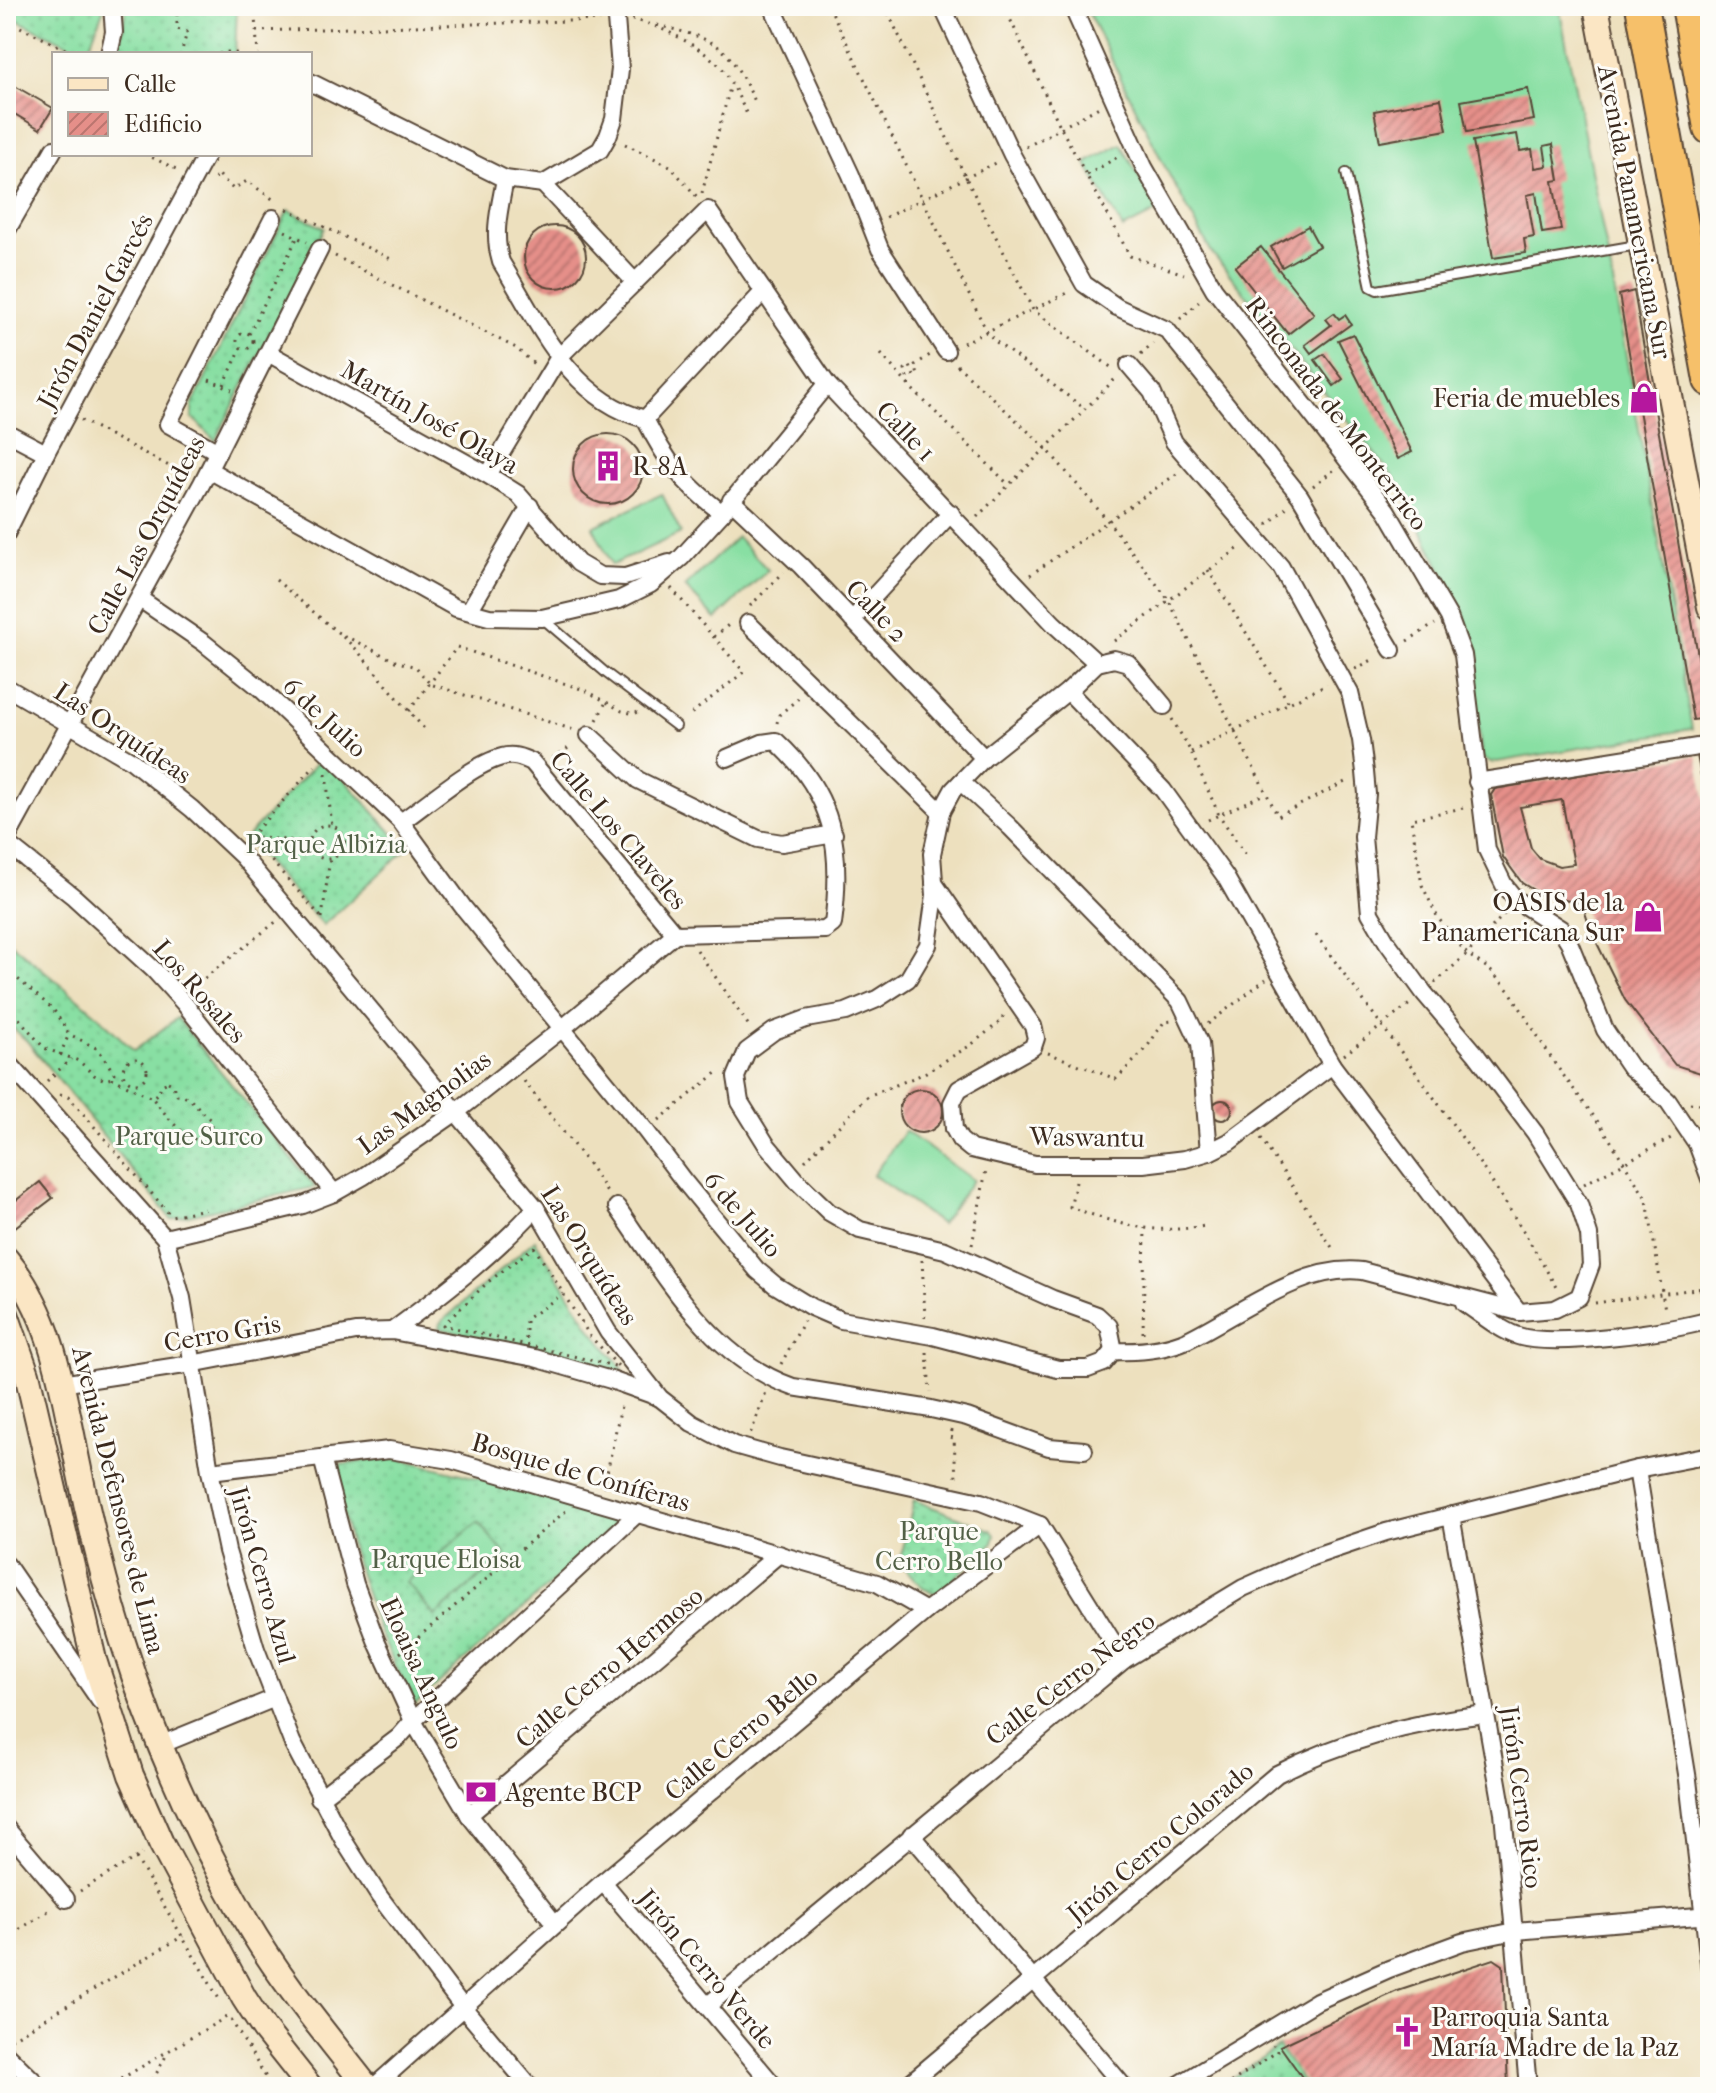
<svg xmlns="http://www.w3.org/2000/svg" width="1716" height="2093" viewBox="0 0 1716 2093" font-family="'IM FELL French Canon',serif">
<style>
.grass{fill:url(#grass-dots);stroke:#628460;stroke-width:2}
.garden{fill:#88dfa3;stroke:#628460;stroke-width:2}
.building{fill:url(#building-hatch);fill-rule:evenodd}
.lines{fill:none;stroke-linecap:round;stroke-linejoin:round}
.lane-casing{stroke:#564536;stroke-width:12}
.street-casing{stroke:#564536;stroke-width:20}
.secondary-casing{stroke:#564536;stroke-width:28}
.highway-casing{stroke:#564536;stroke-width:36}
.path{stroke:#564536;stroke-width:3;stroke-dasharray:2 6;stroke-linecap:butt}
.lane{stroke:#fff;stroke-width:8}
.street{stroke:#fff;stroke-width:16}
.secondary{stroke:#fbe6c4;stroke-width:24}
.highway{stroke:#f6c06b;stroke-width:32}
.labels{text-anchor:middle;stroke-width:6;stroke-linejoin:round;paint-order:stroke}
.street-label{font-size:26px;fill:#3b2a1e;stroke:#fdfcf7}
.poi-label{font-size:26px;fill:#3b2a1e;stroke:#fdfcf7;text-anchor:start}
.park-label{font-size:26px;fill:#526046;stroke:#fdfcf7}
</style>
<defs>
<pattern id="grass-dots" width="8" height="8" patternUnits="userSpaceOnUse" patternTransform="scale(2)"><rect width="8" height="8" fill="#88dfa3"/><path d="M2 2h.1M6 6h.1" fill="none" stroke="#76c08c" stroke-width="1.8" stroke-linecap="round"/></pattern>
<pattern id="building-hatch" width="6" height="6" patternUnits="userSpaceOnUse" patternTransform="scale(2)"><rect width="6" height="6" fill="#e58f89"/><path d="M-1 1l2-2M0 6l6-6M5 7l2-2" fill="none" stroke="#bb756f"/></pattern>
</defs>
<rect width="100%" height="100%" fill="#fdfcf7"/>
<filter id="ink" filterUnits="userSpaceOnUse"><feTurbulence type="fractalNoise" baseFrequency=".0125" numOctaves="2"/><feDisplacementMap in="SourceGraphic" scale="16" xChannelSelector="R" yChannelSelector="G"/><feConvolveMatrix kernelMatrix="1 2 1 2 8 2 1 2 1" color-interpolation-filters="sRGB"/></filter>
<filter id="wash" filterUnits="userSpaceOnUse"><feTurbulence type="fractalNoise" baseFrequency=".006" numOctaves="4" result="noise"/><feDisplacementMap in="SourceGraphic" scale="32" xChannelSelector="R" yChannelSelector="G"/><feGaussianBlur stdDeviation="1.8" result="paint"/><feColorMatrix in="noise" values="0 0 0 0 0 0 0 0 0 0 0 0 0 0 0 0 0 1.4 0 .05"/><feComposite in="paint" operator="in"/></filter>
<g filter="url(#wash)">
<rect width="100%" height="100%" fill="#ede0be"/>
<!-- grass -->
<g class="grass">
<polygon points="6,6 103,6 103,10 87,53 6,15"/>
<polygon points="126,6 237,6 235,54 115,54 122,34"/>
<polygon points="288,210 324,228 215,441 192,417 192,406"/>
<polygon points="323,756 407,849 323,925 245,839"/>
<polygon points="6,939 95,1013 134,1051 177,1018 315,1187 171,1219 27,1041 6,1022"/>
<polygon points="535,1240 593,1332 623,1369 621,1371 439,1328 440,1323"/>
<polygon points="392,1457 628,1515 414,1705 378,1629 352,1551 332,1466"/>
<path d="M914,1500L991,1530L995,1535L993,1543L938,1593C922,1593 911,1574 900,1562Z"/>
<polygon points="1279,2047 1306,2087 1218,2087"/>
</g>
<!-- garden -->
<g class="garden">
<polygon points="1085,6 1559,6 1613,282 1692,729 1491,763 1482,758 1465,616 1396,480 1212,253 1167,171"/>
<polygon points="1121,144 1158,211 1123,229 1086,163"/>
<polygon points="662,494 681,533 612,565 593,527"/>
<polygon points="737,537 768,570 716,619 685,587"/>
<polygon points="905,1131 973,1180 941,1224 873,1175"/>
<polygon points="478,1522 506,1555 435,1616 406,1582"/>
</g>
<g id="blocks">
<!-- building -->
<g class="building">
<polygon points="8,82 53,108 40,129 6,109"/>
<polygon points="1528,89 1534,120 1467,132 1461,101"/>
<polygon points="1441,99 1447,130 1380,142 1374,111"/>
<polygon points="1517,134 1520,151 1532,149 1535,168 1547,166 1544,146 1553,144 1559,180 1553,181 1561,230 1542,233 1536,193 1527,195 1534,237 1524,239 1526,253 1493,258 1473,141"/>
<circle cx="555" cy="257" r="31"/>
<polygon points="1308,226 1319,246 1282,267 1271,247"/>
<polygon points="1261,247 1314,314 1288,334 1235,267"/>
<polygon points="1634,291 1709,718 1693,720 1619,295"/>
<polygon points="1334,313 1339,319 1345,315 1351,324 1311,353 1305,345 1331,325 1326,319"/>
<polygon points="1353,334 1412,452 1398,459 1338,340"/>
<polygon points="1324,354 1343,379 1334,386 1315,360"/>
<circle cx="608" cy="469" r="35"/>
<path d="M1697,755L1710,825V1076L1675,1065L1625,1000L1591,931L1582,903L1545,897L1522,883L1503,857L1491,795L1495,789ZM1562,800L1574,864L1559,866L1540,859L1531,848L1520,807Z"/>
<circle cx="921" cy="1111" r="22"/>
<circle cx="1222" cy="1110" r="10"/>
<polygon points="40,1182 53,1198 15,1227 6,1214 6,1208"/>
<polygon points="1494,1959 1503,1965 1508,2087 1309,2087 1280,2046 1395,1992"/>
</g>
</g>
</g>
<g filter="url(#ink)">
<use href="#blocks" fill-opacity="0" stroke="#564536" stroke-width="2"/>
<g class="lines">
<!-- lane casing -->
<g class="lane-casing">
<g id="lane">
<polyline points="1346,173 1371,287 1377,290 1637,245"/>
<polyline points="543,619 606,673 676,726"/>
</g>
</g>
<!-- street casing -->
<g class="street-casing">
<g id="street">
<polyline points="772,6 851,175 880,249 946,351"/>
<polyline points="942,6 1012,155 1084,284 1117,307 1167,330 1300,496 1392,650"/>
<polyline points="1072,6 1144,167 1214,289 1387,511 1449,617 1463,655 1487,850 1504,885 1516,900 1561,929 1569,942 1605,1030 1630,1067 1668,1101 1697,1144 1710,1179"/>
<polyline points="109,54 114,32 112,6"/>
<polyline points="310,82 505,179 543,184 600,150 608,136 614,119 620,69 615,6"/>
<path d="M505,179C500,207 492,233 501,262C538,322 570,400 645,419C667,463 682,482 722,513"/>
<polyline points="543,184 635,282"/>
<polyline points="6,232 54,149"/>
<polyline points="268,353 488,475 518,494 578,563 600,576 625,577 669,563"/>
<polyline points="645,419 764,291"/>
<polyline points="6,432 46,453"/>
<polyline points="218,452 168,424 273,218"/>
<polyline points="209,470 456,608 489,617 542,618 619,600 651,584 681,558 722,513 827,384"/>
<polyline points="488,475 559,357 708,210 827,384 1054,624 1097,663"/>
<polyline points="731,500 801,566 984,758"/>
<polyline points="6,534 46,453 207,154"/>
<polyline points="140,599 204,643 260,688 401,822 463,907 646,1131 683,1180 757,1270 775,1285 811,1307 841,1320 933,1336 1058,1369 1088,1369 1104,1363 1114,1351"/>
<polyline points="469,611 530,506"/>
<polyline points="852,620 951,513"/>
<polyline points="748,623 941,812"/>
<polyline points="6,687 132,761 192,809 243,857 536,1208 608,1332 660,1398 692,1423 734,1445 780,1458 981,1502 1040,1525 1124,1660"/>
<polyline points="1068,691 1163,790 1225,876 1332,1065 1519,1312"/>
<polyline points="589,735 638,780 758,839 782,843 834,834"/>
<polyline points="961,782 1010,827 1180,1001 1200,1043 1209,1152"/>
<polyline points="1477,782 1710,745"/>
<path d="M401,822C427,804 473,764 502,757C513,754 521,757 532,762L675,934"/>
<polyline points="6,840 202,483 320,249"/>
<polyline points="6,843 74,897 154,970 184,1003 334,1193"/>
<polyline points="934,883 1033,1026 1036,1038 1033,1047 959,1089 952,1103 954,1129 960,1140 971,1149 1035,1164 1143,1164 1185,1159 1209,1152 1229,1142 1332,1065"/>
<path d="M675,934L825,930L833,924C843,848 834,794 776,741L762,743L727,758"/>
<polyline points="6,1060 165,1238 182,1298 210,1471 227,1551 256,1649 292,1742 344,1841 379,1896 462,2006 530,2087"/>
<path d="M617,1207C665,1275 710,1358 793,1387L931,1409L967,1417L1049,1447L1084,1450"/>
<polyline points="165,1238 303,1205 334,1193 364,1176 455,1113 563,1028 675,934"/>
<path d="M1464,1303C1481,1314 1499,1330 1518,1336C1554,1348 1671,1331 1710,1320"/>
<path d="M392,1331C443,1294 493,1255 536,1208"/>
<path d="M1114,1351C1139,1352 1164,1350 1187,1340C1239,1315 1301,1264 1362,1271L1519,1312L1555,1309L1579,1297L1591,1265L1589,1235L1579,1204L1535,1133L1475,1053L1424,993L1387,942L1370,913L1363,837L1367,794L1365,772L1361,740L1350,693L1281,567L1174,442L1152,392L1129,365"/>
<polyline points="1114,1351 1109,1326 1097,1315 1053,1299 945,1250 860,1230 829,1212 798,1182 766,1144 740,1102 736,1077 747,1051 774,1031 806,1019 846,1012 877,999 908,979 928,945 935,895 932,854 941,812 953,790 984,758 1068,691 1097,663 1114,659 1128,663 1164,706"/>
<polyline points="61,1384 191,1364 356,1332 392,1331 535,1358 611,1380 658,1397"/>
<polyline points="322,1458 355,1584 376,1640 413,1721 469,1815 555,1924"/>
<polyline points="1637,1469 1688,1780 1710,1971"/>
<polyline points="210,1471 389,1450 451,1460 877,1583 926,1611"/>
<polyline points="1451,1515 1503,1812 1528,2087"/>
<polyline points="6,1564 100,1701"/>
<polyline points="160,1745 275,1698"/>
<polyline points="319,1798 399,1737 413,1721 638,1513"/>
<polyline points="469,1815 779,1554"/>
<polyline points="6,1828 66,1899"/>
<polyline points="911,1835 1124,2087"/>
<polyline points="603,1882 775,2087"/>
<polyline points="707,2006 1124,1660 1243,1588 1312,1557 1386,1532 1637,1469 1710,1455"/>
<polyline points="6,2054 40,2087"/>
<polyline points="374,2087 603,1882 926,1611 1040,1525"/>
<path d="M905,2087L1277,1774C1343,1740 1413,1722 1486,1714"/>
<polyline points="1175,2087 1317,2001 1389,1969 1462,1942 1515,1931 1710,1915"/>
</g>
</g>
<!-- secondary casing -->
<g class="secondary-casing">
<g id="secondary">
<polyline points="1596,6 1710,607"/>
<path d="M6,1259C56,1319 64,1400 80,1474C91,1529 105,1585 122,1639C152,1736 195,1832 246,1921C280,1980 325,2033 367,2087"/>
<polyline points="6,1314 27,1374 94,1660 131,1775 161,1843 244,1998 264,2029 310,2087"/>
</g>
</g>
<!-- highway casing -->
<g class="highway-casing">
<g id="highway">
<polyline points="1642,6 1710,380"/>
<polyline points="1688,6 1710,128"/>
</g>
</g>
<!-- path -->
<g class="path">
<polyline points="177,6 177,29 187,32 181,54"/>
<polyline points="254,6 258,54"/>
<polyline points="829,6 987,332 995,341 1085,409"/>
<polyline points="885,6 966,178 1033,310 1112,368"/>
<polyline points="1004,6 1061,128 1130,256 1184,274"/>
<polyline points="6,20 75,54"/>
<path d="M632,20C659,24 697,45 718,64C730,75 739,99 747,114"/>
<path d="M657,25C724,42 726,44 757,105"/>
<polyline points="256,31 600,20"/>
<polyline points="219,54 228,52 242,54"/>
<polyline points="625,144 670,166 698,198"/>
<polyline points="1026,147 1099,107"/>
<polyline points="145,154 178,170"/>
<polyline points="1087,175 1121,155"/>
<polyline points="215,179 218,174 233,189 247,181 274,200"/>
<polyline points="702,193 731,84"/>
<polyline points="287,209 391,259"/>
<polyline points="886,217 998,162"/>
<polyline points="285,231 307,242"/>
<polyline points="335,256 516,348 535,365"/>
<polyline points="1180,319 1201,300"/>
<circle cx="245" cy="341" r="8"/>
<polyline points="249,334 297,238"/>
<polyline points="963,343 1067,293"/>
<polyline points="881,354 909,386 1009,485"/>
<polyline points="1141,354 1153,343"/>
<polyline points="957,365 1046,448 1108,521 1168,599 1278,816 1347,781"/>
<polyline points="209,380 232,390"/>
<polyline points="224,385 241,348"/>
<polyline points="909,386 905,369 910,366 914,376 918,375 915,365 930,355"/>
<polyline points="81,420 188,476"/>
<polyline points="1313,486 1335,469"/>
<polyline points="977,517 1116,378"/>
<polyline points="1267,525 1288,506"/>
<polyline points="1208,570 1289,703"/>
<polyline points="1030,575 1178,473"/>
<polyline points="276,580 337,632"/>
<polyline points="671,588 744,672 687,717"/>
<polyline points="750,606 784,572"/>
<polyline points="337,632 395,661 416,667 430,684 574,730"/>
<polyline points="343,637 355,648 426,731"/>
<polyline points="714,637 732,622"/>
<polyline points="1114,641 1239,548"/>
<polyline points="1407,641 1435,624"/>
<polyline points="1355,669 1376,658"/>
<polyline points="409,711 457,647 587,691 622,711 634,714 638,712"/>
<polyline points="1172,719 1191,752 1219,815 1246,855"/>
<polyline points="597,720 606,702"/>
<polyline points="777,723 779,715 800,697"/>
<polyline points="1191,752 1327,684"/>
<polyline points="553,758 573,745"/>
<polyline points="326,774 332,826"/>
<polyline points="1463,808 1411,819 1422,885 1438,918 1467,954 1489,969 1511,993 1555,1064 1604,1130 1647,1200 1665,1310"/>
<polyline points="1208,820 1266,793"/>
<circle cx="327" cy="842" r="17"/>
<polyline points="250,837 315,766"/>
<polyline points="344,842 396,846"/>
<polyline points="256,843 250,837 310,842"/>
<polyline points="261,849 322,918"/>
<polyline points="322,918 330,858"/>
<path d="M1316,935C1399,1051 1488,1164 1557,1289"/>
<polyline points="697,950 749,1026"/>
<polyline points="6,969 53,1009 69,1034 98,1049 114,1073 112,1078 105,1080 94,1075 79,1061 44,1048 6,1003"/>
<polyline points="1435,983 1467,954 1506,912"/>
<polyline points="192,988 277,921"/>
<polyline points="1208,1024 1266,979"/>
<polyline points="6,1035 13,1043"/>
<polyline points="1048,1053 1116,1079 1145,1050 1164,1022 1172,1021"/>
<polyline points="60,1055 69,1034"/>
<polyline points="1344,1055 1411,1003"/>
<circle cx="135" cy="1071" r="12"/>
<polyline points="112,1078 152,1098"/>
<polyline points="47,1081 71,1059"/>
<polyline points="524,1081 589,1165 608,1194"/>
<path d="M168,1082L172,1084L177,1095C195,1097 198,1111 211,1120V1128L197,1140C176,1132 165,1112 152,1098L159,1092L161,1085Z"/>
<polyline points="60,1094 68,1096 171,1216 205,1209"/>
<polyline points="1690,1103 1710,1105"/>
<polyline points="659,1120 718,1072"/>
<polyline points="1261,1138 1335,1252"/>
<polyline points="805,1161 868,1096 923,1074 971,1045 1002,1020 1004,1013"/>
<path d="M1076,1182L1070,1207C1121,1225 1151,1235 1205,1226"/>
<polyline points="1584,1184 1673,1137"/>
<polyline points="972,1245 986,1170"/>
<polygon points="534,1247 590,1336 619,1367 443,1325 488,1282"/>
<polyline points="922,1260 925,1317"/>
<polyline points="1595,1303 1710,1287"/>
<polyline points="1143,1333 1145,1228"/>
<polyline points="526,1339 526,1319 563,1294"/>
<polyline points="927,1352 930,1392"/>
<polyline points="781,1364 804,1321"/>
<polyline points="951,1430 950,1437 954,1438 956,1479"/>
<polyline points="751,1433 766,1392"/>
<polyline points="604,1487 622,1401"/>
<polyline points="400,1653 567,1510"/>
<polyline points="136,1858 219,1999"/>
<polyline points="80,1891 142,1854"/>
<polyline points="6,1938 53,1908"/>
<polyline points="231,2020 272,2087"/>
<polyline points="11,2039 183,1936"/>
<polyline points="107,2087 228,2016"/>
<polyline points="149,2087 167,2054"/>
<polyline points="261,2087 265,2080"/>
<polyline points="1224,2087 1278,2051 1273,2045"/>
</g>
<!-- lane -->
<use href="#lane" class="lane"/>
<!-- street -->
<use href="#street" class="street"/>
<!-- secondary -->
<use href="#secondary" class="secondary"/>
<!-- highway -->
<use href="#highway" class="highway"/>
</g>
</g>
<!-- icons -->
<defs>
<g id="shop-bare" transform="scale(2.4)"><path d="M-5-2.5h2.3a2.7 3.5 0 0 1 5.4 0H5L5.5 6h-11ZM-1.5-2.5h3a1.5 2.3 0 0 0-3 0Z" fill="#b5179e" stroke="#fdfcf7" stroke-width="2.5" paint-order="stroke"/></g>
<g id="building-bare" transform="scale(2.4)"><path d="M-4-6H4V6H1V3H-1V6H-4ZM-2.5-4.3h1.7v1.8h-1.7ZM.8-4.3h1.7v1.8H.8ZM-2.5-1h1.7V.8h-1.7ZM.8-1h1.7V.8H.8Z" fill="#b5179e" stroke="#fdfcf7" stroke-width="2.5" paint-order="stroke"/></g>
<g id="bank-bare" transform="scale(2.4)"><path d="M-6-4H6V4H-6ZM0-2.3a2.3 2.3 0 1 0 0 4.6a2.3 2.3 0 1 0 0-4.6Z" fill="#b5179e" stroke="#fdfcf7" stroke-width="2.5" paint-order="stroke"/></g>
<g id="church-bare" transform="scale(2.4)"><path d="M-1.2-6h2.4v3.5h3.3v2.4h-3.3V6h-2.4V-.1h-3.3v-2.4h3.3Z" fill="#b5179e" stroke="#fdfcf7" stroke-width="2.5" paint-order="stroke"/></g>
</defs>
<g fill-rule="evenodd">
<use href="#shop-bare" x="1644" y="398"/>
<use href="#building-bare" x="608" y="466"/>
<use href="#shop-bare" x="1648" y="917"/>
<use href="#bank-bare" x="481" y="1792"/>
<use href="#church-bare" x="1407" y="2032"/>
</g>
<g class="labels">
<!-- street labels -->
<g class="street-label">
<text transform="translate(1635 212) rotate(79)" y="9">Avenida Panamericana Sur</text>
<text transform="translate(95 311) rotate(-62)" y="9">Jirón Daniel Garcés</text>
<text transform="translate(1337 413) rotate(53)" y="9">Rinconada de Monterrico</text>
<text transform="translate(430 417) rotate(30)" y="9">Martín José Olaya</text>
<text transform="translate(906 431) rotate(46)" y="9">Calle 1</text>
<text transform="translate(146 535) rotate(-62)" y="9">Calle Las Orquídeas</text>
<text transform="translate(877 611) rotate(46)" y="9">Calle 2</text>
<text transform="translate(325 717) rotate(43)" y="9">6 de Julio</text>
<text transform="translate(123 733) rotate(34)" y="9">Las Orquídeas</text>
<text transform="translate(619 830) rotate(50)" y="9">Calle Los Claveles</text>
<text transform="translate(200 991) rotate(49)" y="9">Los Rosales</text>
<text transform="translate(424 1102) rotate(-36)" y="9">Las Magnolias</text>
<text transform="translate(1087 1137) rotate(1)" y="9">Waswantu</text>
<text transform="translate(743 1214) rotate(49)" y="9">6 de Julio</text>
<text transform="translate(590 1255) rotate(58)" y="9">Las Orquídeas</text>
<text transform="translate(222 1333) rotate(-10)" y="9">Cerro Gris</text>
<text transform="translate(581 1472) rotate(16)" y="9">Bosque de Coníferas</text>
<text transform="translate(119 1500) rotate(76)" y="9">Avenida Defensores de Lima</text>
<text transform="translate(263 1575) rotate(74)" y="9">Jirón Cerro Azul</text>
<text transform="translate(609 1667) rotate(-40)" y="9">Calle Cerro Hermoso</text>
<text transform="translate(422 1673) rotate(65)" y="9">Eloaisa Angulo</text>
<text transform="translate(1070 1678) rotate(-37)" y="9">Calle Cerro Negro</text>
<text transform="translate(741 1734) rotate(-40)" y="9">Calle Cerro Bello</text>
<text transform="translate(1522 1797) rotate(82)" y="9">Jirón Cerro Rico</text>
<text transform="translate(1160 1842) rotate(-40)" y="9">Jirón Cerro Colorado</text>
<text transform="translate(707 1969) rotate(50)" y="9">Jirón Cerro Verde</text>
</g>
<!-- poi labels -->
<g class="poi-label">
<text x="1620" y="407" text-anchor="end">Feria de muebles</text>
<text x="632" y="475">R-8A</text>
<text x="1624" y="911" text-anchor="end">OASIS de la<tspan x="1624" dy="30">Panamericana Sur</tspan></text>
<text x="505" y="1801">Agente BCP</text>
<text x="1431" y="2026">Parroquia Santa<tspan x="1431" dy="30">María Madre de la Paz</tspan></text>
</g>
<!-- park labels -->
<g class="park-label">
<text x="326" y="853">Parque Albizia</text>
<text x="189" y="1145">Parque Surco</text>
<text x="939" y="1540">Parque<tspan x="939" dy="30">Cerro Bello</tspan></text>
<text x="446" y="1568">Parque Eloisa</text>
</g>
</g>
<!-- margin -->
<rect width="1716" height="2093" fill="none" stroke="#fdfcf7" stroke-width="32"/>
<!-- legend -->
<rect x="52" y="52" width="260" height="104" fill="#fdfcf7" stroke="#afa8a0" stroke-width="2"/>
<rect x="68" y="78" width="40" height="12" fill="#fbe6c4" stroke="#afa8a0" stroke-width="2"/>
<text x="124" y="92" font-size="24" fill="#3b2a1e">Calle</text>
<rect x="68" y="112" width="40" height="24" fill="url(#building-hatch)" stroke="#afa8a0" stroke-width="2"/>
<text x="124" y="132" font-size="24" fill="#3b2a1e">Edificio</text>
</svg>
